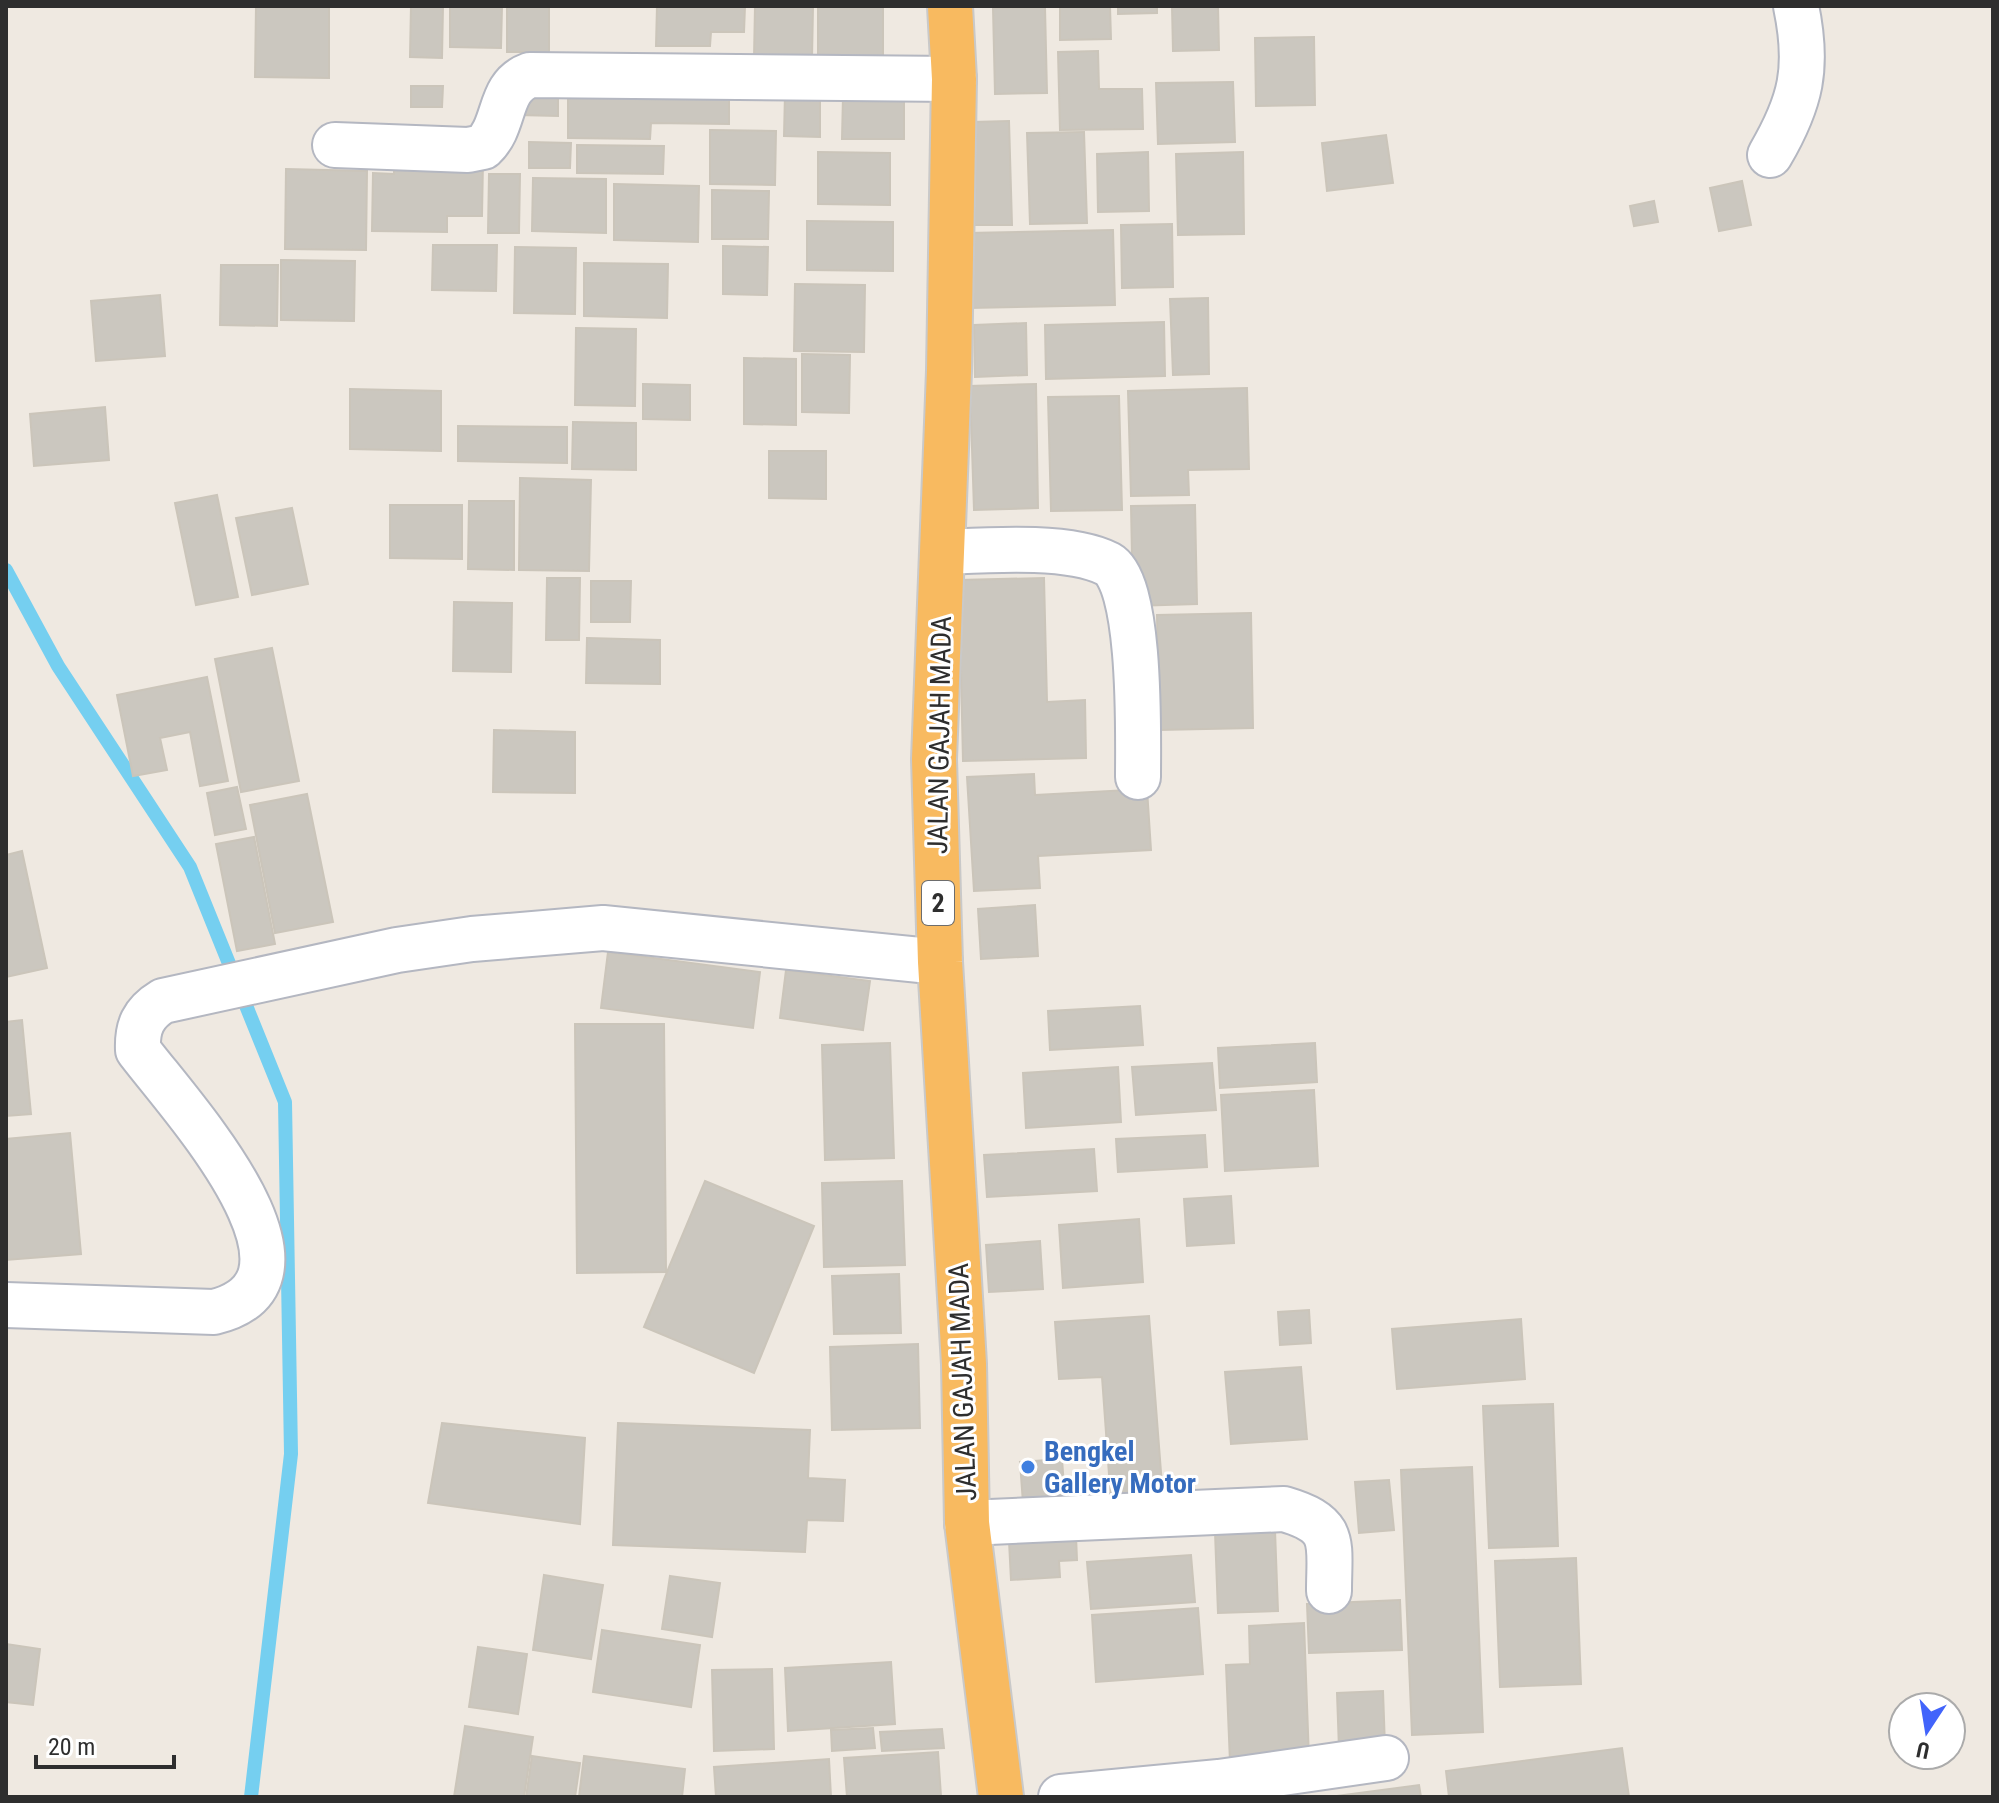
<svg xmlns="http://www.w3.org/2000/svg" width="1999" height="1803" viewBox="0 0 1999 1803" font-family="'Roboto Condensed',sans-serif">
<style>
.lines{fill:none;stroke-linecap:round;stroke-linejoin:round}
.stream{stroke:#75cff0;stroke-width:14}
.building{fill:#cbc7bf;stroke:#cbc5ba;stroke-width:2}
.minor-casing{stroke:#b4b7c1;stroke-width:48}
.trunk-casing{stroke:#c9c9c9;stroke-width:48}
.minor{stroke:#fff;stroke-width:44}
.trunk{stroke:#f8ba60;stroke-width:44}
.shop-dot{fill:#3f7fe0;stroke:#fff;stroke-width:3}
.labels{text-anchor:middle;stroke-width:6;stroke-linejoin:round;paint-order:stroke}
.shield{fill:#fff;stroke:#6d6d6d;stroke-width:2}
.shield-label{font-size:26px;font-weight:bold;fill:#2e2e2e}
.street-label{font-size:28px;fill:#2e2e2e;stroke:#fff}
.shop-label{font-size:28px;font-weight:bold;fill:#366cbe;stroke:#fff;text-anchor:start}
</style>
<rect width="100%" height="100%" fill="#efe9e1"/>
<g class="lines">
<!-- stream -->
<polyline class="stream" points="6,570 58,666 190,867 285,1102 291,1454 251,1797"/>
</g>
<!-- building -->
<g class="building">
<polygon points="256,6 329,6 329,78 255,77"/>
<polygon points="411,6 443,6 442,58 410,57"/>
<polygon points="450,6 502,6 501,48 450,47"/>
<rect x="507" y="6" width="42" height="46"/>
<polygon points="657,6 745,6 744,32 711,32 710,46 656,46"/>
<polygon points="755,6 813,6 812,59 754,59"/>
<polygon points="818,6 883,6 883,62 818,61"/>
<polygon points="1060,6 1110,6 1111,39 1060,40"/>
<polygon points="1118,6 1157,6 1157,13 1118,14"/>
<polygon points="1172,6 1218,6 1219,50 1173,51"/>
<polygon points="1045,7 1047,93 995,94 993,8"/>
<polygon points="1314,37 1315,105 1256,106 1255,38"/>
<polygon points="1098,51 1099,89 1142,89 1143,129 1060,130 1058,52"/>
<polygon points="568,77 729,80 729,124 651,123 650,139 568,138"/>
<polygon points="1233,82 1235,142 1158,144 1156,83"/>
<polygon points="411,86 443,86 442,107 411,107"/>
<polygon points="518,89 558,90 558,116 518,115"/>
<polygon points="785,93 820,94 820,137 784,136"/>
<polygon points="843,96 904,97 904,139 842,139"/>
<polygon points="1009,121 1012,225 975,225 972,122"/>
<polygon points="710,130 776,131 775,185 710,184"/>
<polygon points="1084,132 1087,223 1030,224 1027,133"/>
<polygon points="1386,135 1393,183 1327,191 1322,143"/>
<polygon points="529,142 571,143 570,168 529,168"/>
<polygon points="577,145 664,146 663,174 577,173"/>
<polygon points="818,152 890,153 890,205 818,204"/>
<polygon points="1148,152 1149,211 1098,212 1097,154"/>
<polygon points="1243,152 1244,234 1178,235 1176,154"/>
<polygon points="394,160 483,161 482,216 447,216 447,232 372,231 373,173 394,174"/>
<polygon points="286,169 367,171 366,250 285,249"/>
<polygon points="489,174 520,174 519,233 488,233"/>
<polygon points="533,178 606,179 606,233 532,231"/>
<polygon points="1742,181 1751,225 1719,231 1710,188"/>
<polygon points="614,184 699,186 698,242 614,240"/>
<polygon points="712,190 769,191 768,239 712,239"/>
<polygon points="1654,201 1658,222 1634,226 1630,206"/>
<polygon points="807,221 893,222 893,271 807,270"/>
<polygon points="1172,224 1173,287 1122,288 1121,225"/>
<polygon points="1113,230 1115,305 969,308 967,233"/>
<polygon points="433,245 497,245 496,291 432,290"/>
<polygon points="723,246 768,247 767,295 723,294"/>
<polygon points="515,247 576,248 575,314 514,313"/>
<polygon points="281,260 355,261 354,321 281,320"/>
<polygon points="584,263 668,264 667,318 584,316"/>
<polygon points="221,265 278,265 277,326 220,325"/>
<polygon points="795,284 865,285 864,352 794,351"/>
<polygon points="160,295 165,356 96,361 91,301"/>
<polygon points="1208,298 1209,374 1173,375 1170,299"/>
<polygon points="1164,322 1165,376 1046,379 1045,325"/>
<polygon points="1026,323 1027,375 975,377 974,325"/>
<polygon points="576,328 636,329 635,406 575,405"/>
<polygon points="802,354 850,355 849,413 802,412"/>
<polygon points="744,358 796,359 796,425 744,424"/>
<polygon points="643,384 690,385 690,420 643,419"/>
<polygon points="1036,384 1038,508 974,510 970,386"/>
<polygon points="1247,388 1249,469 1188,470 1189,495 1131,496 1128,391"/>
<polygon points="350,389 441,391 441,451 350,449"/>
<polygon points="1119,396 1122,510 1051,511 1048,397"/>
<polygon points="105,407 109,460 34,466 30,414"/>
<polygon points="573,422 636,423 636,470 572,469"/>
<polygon points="458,426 567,427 567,463 458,461"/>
<polygon points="769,451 826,451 826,499 769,498"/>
<polygon points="520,478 591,480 589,571 519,570"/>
<polygon points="217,495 238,597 196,605 175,503"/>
<polygon points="469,501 514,501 514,570 468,569"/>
<polygon points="390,505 462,505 462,559 390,558"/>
<polygon points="1195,505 1197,604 1133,606 1131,506"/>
<polygon points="292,508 308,584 252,595 236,518"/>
<polygon points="547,578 580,578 579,640 546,640"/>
<polygon points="1044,578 1047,702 1085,700 1086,758 963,761 959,580"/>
<polygon points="591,581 631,581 630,622 591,622"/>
<polygon points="454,602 512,603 511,672 453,671"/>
<polygon points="1251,613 1253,728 1159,730 1157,615"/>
<polygon points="587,638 660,640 660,684 586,683"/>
<polygon points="272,648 299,781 241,792 215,659"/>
<polygon points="207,677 228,781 200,786 190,732 160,738 167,770 133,776 117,695"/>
<polygon points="494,730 575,732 575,793 493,792"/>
<polygon points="1034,774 1035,795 1147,789 1151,850 1038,856 1040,888 974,891 967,777"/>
<polygon points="237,787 246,829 215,835 207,793"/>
<polygon points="307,794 333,922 275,933 250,805"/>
<polygon points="254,837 275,944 237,951 216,844"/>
<polygon points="22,851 47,968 6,977 6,855"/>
<polygon points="1035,905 1038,956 981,959 978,909"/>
<polygon points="608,952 760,972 753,1028 601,1008"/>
<polygon points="786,970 870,981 863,1030 780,1018"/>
<polygon points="1140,1006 1143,1045 1050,1050 1048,1011"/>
<polygon points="22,1020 31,1114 6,1116 6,1022"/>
<polygon points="575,1024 664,1024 666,1272 577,1273"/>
<polygon points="890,1043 894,1158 825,1160 822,1045"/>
<polygon points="1315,1043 1317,1082 1220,1088 1218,1048"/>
<polygon points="1212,1063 1216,1110 1136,1115 1132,1067"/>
<polygon points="1118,1067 1121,1122 1026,1128 1023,1073"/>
<polygon points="1314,1090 1318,1166 1225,1171 1221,1095"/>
<polygon points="70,1133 81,1254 6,1260 6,1139"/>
<polygon points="1205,1135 1207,1167 1118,1172 1116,1139"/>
<polygon points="1094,1149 1097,1191 987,1197 984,1155"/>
<polygon points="705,1181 814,1226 754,1373 644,1327"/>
<polygon points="902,1181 905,1265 824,1267 822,1183"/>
<polygon points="1231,1196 1234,1243 1187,1246 1184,1199"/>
<polygon points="1139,1219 1143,1282 1063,1288 1059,1225"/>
<polygon points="1040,1241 1043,1289 989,1292 986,1245"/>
<polygon points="899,1274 901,1333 834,1334 832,1276"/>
<polygon points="1309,1310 1311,1343 1280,1345 1278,1312"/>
<polygon points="1149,1316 1163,1498 1111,1502 1102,1377 1059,1379 1055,1322"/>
<polygon points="1521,1319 1525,1379 1397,1389 1392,1329"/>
<polygon points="918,1344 920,1428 832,1430 830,1347"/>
<polygon points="1301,1367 1307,1439 1231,1444 1225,1372"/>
<polygon points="1553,1404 1558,1546 1489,1548 1483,1406"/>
<polygon points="442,1423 585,1438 580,1524 428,1503"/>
<polygon points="618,1423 810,1430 808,1478 845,1480 843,1521 807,1520 805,1552 613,1545"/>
<polygon points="1062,1459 1065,1500 1023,1503 1020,1462"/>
<polygon points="1472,1467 1483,1732 1412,1735 1401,1470"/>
<polygon points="1389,1480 1394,1530 1359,1533 1355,1482"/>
<polygon points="1275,1530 1278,1611 1218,1613 1215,1532"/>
<polygon points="1076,1536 1077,1560 1059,1561 1060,1577 1011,1580 1009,1541"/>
<polygon points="1191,1555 1195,1602 1091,1609 1087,1562"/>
<polygon points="1576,1558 1581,1684 1500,1687 1495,1561"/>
<polygon points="544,1575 603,1585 591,1659 533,1650"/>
<polygon points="670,1576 720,1583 712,1637 662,1629"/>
<polygon points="1400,1600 1402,1650 1309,1653 1307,1604"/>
<polygon points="1198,1608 1203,1674 1096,1682 1092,1615"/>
<polygon points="1304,1623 1309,1759 1230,1762 1226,1665 1250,1664 1249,1626"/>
<polygon points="602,1630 700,1645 691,1707 593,1692"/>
<polygon points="6,1644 40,1649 33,1705 6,1702"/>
<polygon points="478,1647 527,1654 518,1714 469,1707"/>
<polygon points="891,1662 895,1724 788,1731 785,1668"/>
<polygon points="772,1669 774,1749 714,1751 712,1670"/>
<polygon points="1383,1691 1385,1747 1339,1749 1337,1693"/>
<polygon points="465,1726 533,1737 524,1797 454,1797"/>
<polygon points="873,1728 875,1748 832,1751 831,1730"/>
<polygon points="942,1729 944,1748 882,1751 880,1732"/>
<polygon points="1622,1748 1629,1797 1449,1797 1446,1771"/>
<polygon points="938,1752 941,1796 847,1797 844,1758"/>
<polygon points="532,1756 580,1763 575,1797 526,1797"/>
<polygon points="584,1756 685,1769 682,1797 579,1797"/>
<polygon points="829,1759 831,1797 716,1797 714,1767"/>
<polygon points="1419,1785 1421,1797 1329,1797"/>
</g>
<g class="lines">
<!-- minor casing -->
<g class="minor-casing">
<g id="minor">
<path d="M335,145L468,150L483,147C507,125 497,87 530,75L954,79"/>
<path d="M1770,155C1801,102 1809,68 1796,6"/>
<path d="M945,552C987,550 1070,544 1108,564C1142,583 1138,738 1138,777"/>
<path d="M6,1305L214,1312C344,1280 175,1100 138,1050C137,1027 143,1013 163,1001L397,950L472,939L603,928L940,962"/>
<path d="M967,1523L1284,1509C1338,1525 1329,1542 1329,1591"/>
<polyline points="1061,1797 1219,1782 1386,1758"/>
</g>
</g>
<!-- trunk casing -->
<g class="trunk-casing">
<polyline id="trunk" points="950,6 954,79 949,371 934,759 940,962 964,1364 967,1523 1001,1797"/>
</g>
<!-- minor -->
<use href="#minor" class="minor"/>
<!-- trunk -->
<use href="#trunk" class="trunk"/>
</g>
<!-- markers -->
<circle class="shop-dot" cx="1028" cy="1467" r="8"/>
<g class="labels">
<!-- shield labels -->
<rect class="shield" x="922" y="881" width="32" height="44" rx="6"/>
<g class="shield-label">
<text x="938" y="912">2</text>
</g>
<!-- street labels -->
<g class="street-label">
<text transform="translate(939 735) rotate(-89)" y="10">JALAN GAJAH MADA</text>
<text transform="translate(962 1382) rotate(-92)" y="10">JALAN GAJAH MADA</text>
</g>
<!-- shop labels -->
<g class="shop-label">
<text x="1044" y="1461">Bengkel<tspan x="1044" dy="32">Gallery Motor</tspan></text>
</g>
</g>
<!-- border -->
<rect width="1999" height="1803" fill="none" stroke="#2e2e2e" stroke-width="16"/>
<!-- north arrow -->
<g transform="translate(1927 1731) rotate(192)"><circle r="38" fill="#ffffff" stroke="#ababab" stroke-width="2"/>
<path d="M0-6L14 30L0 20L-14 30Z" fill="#4264fb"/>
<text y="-12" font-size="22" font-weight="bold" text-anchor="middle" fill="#2e2e2e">U</text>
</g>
<!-- scale -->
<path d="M36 1755v12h138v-12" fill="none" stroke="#2e2e2e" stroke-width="4"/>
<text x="48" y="1755" font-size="24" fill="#2e2e2e" stroke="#ffffff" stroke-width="6" paint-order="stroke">20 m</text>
</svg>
